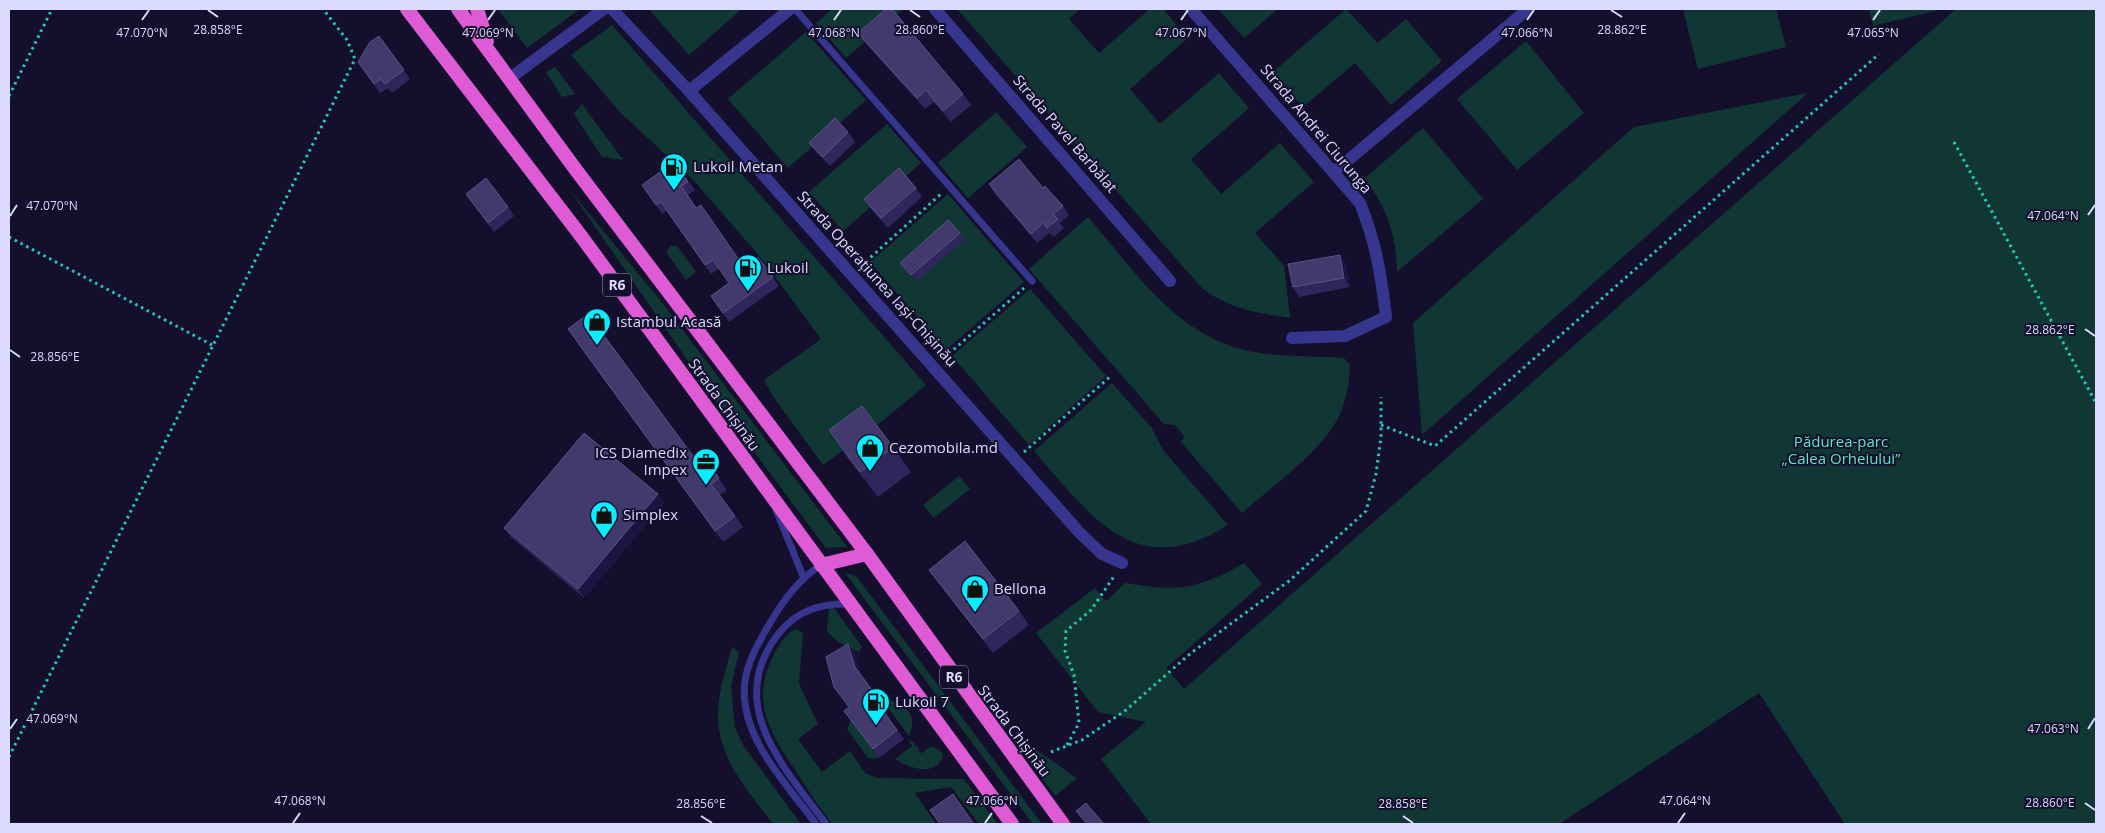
<svg xmlns="http://www.w3.org/2000/svg" width="2105" height="833" viewBox="0 0 2105 833" font-family="'Open Sans',sans-serif">
<style>
.green{fill:#113735}
.lines{fill:none;stroke-linecap:round;stroke-linejoin:round}
.path{stroke:#25c8b9;stroke-width:3;stroke-dasharray:2.5 4;stroke-linecap:butt}
.service{stroke:#36368f;stroke-width:7}
.minor{stroke:#36368f;stroke-width:12}
.trunk{stroke:#df5bd6;stroke-width:14}
.wall{fill:#2f275b}
.shaded-wall{fill:#1c1541}
.building{fill:#423a6d;stroke:#5a5384}
.ticks{fill:none;stroke:#dddaff;stroke-width:2}
.labels{text-anchor:middle;stroke-width:4;stroke-linejoin:round;paint-order:stroke}
.shield{fill:#130f2c;stroke:#a09dc0;stroke-width:1}
.shield-label{font-size:14px;font-weight:bold;fill:#dddaff}
.street-label{font-size:15px;fill:#dddaff;stroke:#130f2c}
.poi-label{font-size:15px;fill:#dddaff;stroke:#130f2c;text-anchor:start}
.park-label{font-size:15px;fill:#5aebc2;stroke:#130f2c}
.ticks-label{font-size:12px;text-anchor:middle;fill:#dddaff;stroke:#130f2c;stroke-width:4;stroke-linejoin:round;paint-order:stroke}
</style>
<rect width="100%" height="100%" fill="#130f2c"/>
<!-- green -->
<g class="green">
<polygon points="498,9 580,9 527,48"/>
<polygon points="649,9 742,9 689,55"/>
<polygon points="832,9 903,9 846,58 816,23"/>
<path d="M957,9H1080L1069,19L1099,53L1150,9H1163L1188,38L1130,89L1160,124L1219,73L1249,108L1191,159L1221,194L1280,143L1314,182L1255,233L1284,266L1290,318C1257,313 1228,309 1201,287Z"/>
<polygon points="1218,9 1278,9 1244,38"/>
<polygon points="1346,9 1378,43 1406,19 1442,61 1391,105 1355,63 1303,107 1273,72"/>
<polygon points="1683,9 1776,9 1786,47 1698,69"/>
<polygon points="1869,9 1943,9 1873,26"/>
<path d="M1956,9H2096V824H1845L1759,693L1559,824H1151L1101,759L1146,722L1098,712L1036,633L1095,588L1106,601L1125,583C1178,592 1197,590 1244,563L1262,584L1166,668L1184,689Z"/>
<polygon points="612,25 926,385 875,427 823,465 772,395 764,380 821,339 761,258 696,183 620,112 571,55"/>
<polygon points="806,32 866,100 788,168 728,99"/>
<polygon points="1526,41 1584,113 1517,170 1457,99"/>
<polygon points="555,67 575,94 562,97 546,72"/>
<polygon points="1808,93 1422,435 1413,323 1634,127"/>
<polygon points="582,104 623,160 602,157 574,114"/>
<polygon points="996,112 1027,147 968,198 938,163"/>
<polygon points="887,124 921,163 843,231 809,192"/>
<path d="M1423,128L1483,199L1397,272C1397,236 1386,207 1365,178Z"/>
<polygon points="569,189 660,300 847,547 826,548 713,397"/>
<polygon points="948,194 1024,282 946,350 870,262"/>
<path d="M1088,217C1134,270 1176,336 1249,351C1279,357 1313,356 1344,358L1350,365C1349,382 1347,398 1340,414C1324,450 1271,487 1242,513L1180,441L1185,437L1175,425L1164,424L1029,269Z"/>
<polygon points="670,246 677,246 696,272 686,280 666,252"/>
<polygon points="1030,289 1106,376 1029,445 952,356"/>
<path d="M1112,383L1151,427L1163,450L1228,525C1135,584 1090,515 1034,451Z"/>
<polygon points="959,476 970,489 934,518 923,505"/>
<polygon points="845,573 856,576 1042,824 1033,824"/>
<path d="M829,608H834L862,647L859,652C845,647 836,642 827,631Z"/>
<path d="M796,629L803,633L799,684L818,724L798,739L822,772L850,751L865,773L877,778L964,779L998,824H979L951,787L915,793L936,824H832C819,807 807,789 795,770C769,731 750,701 774,654C780,644 785,633 796,629Z"/>
<path d="M732,647L739,652L731,687L735,728L743,745L801,824H773C749,792 717,757 718,715C718,692 726,669 732,647Z"/>
<path d="M889,700C907,704 918,717 909,736L883,701Z"/>
<polygon points="851,720 879,758 868,758 847,729"/>
<polygon points="1011,736 1019,738 1077,778 1055,796"/>
<path d="M908,740L915,743L914,745L919,748L918,751L922,753L932,746L942,752L943,757C935,777 908,768 895,759L912,746Z"/>
</g>
<g class="lines">
<!-- path -->
<g class="path">
<polyline points="9,96 52,9"/>
<polyline points="1954,142 2096,403"/>
<polyline points="9,237 214,346"/>
<polyline points="861,266 942,193"/>
<polyline points="944,358 1024,288"/>
<polyline points="1381,425 1435,446 1879,54"/>
<polyline points="1024,452 1112,375"/>
<polyline points="1067,745 1079,723 1074,675 1065,651 1066,631 1091,610 1115,575"/>
<polyline points="1051,752 1082,740 1126,710 1191,653 1289,581 1366,511 1376,474 1381,437 1381,397"/>
<polyline points="9,757 355,59 347,40 323,9"/>
</g>
<!-- service -->
<g class="service">
<polyline points="795,9 1032,281"/>
<polyline points="776,510 803,576"/>
<path d="M816,824C786,783 738,736 745,681C748,661 758,644 767,628C781,604 797,580 821,565"/>
<path d="M826,824C784,767 723,704 779,633C798,610 821,603 850,604"/>
</g>
<!-- minor -->
<g class="minor">
<polyline points="612,9 689,91 1079,532 1102,554 1122,563"/>
<polyline points="935,9 1170,281"/>
<path d="M1191,9L1360,203C1376,243 1381,274 1386,317L1345,336L1292,338"/>
<polyline points="510,78 604,9"/>
<polyline points="689,91 790,9"/>
<polyline points="1334,172 1528,9"/>
</g>
<!-- trunk -->
<g class="trunk">
<polyline points="407,9 581,236 1012,824"/>
<polyline points="458,9 576,170 867,554 1063,824"/>
<polyline points="477,9 487,41"/>
<polyline points="821,565 867,554"/>
</g>
</g>
<!-- wall -->
<g class="wall">
<polygon points="858,33 963,94 971,105 951,122 934,102 925,109 866,44"/>
<polygon points="379,36 410,79 392,93 388,88 380,93 358,62"/>
<polygon points="848,132 855,142 830,166 816,152 809,143"/>
<polygon points="674,162 695,190 688,195 696,208 744,267 758,257 779,286 729,322 711,296 729,283 719,269 711,274 667,211 662,214 642,185"/>
<polygon points="989,184 1043,188 1063,206 1069,215 1060,223 1064,228 1054,237 1049,233 1037,243 995,194"/>
<polygon points="916,188 922,197 888,228 870,208 864,199"/>
<polygon points="466,194 508,207 514,216 494,232"/>
<polygon points="960,233 965,240 916,281 900,263"/>
<polygon points="1346,264 1350,287 1299,297 1293,287"/>
<polygon points="576,341 693,456 700,451 727,490 720,495 743,527 723,542"/>
<polygon points="829,430 893,447 911,472 878,497 846,456"/>
<polygon points="658,494 664,503 584,598 511,537 504,528"/>
<polygon points="929,570 1019,611 1029,625 993,653 939,583"/>
<polygon points="855,653 861,675 879,699 876,701 904,739 879,758 851,720 849,707"/>
</g>
<!-- shaded-wall -->
<g class="shaded-wall">
<polygon points="1340,255 1346,264 1350,287 1344,278"/>
<polygon points="658,494 664,503 584,598 578,589"/>
<polygon points="848,644 855,653 861,676 855,667"/>
</g>
<!-- building -->
<g class="building">
<polygon points="886,9 892,9 963,94 943,111 926,90 917,98 858,33"/>
<polygon points="379,36 404,70 385,84 381,79 374,84 358,62 370,42"/>
<polygon points="835,118 848,132 823,157 809,143"/>
<polygon points="1019,159 1043,188 1045,186 1063,206 1053,214 1058,219 1047,228 1043,223 1031,234 989,184"/>
<polygon points="674,162 688,182 681,186 696,208 701,205 744,267 758,257 773,277 723,313 711,296 729,283 713,260 705,265 661,202 656,205 642,185"/>
<polygon points="899,168 916,188 881,218 864,199"/>
<polygon points="486,178 508,207 488,223 466,194"/>
<polygon points="948,220 960,233 911,275 900,263"/>
<polygon points="1340,255 1344,278 1293,287 1288,264"/>
<polygon points="588,314 693,456 700,451 719,478 711,484 735,516 715,531 568,329"/>
<polygon points="862,406 893,447 860,472 829,430"/>
<polygon points="584,433 658,494 578,589 504,528"/>
<polygon points="965,541 1019,611 983,639 929,570"/>
<polygon points="848,644 855,667 872,690 869,692 897,730 873,749 844,711 849,707 834,687 826,657"/>
<polygon points="953,794 974,824 940,824 930,810"/>
<polygon points="1086,803 1104,824 1087,824 1076,811"/>
</g>
<!-- ticks -->
<path class="ticks" d="M208,10L218,17M910,10L920,17M1611,10L1622,17M142,20L149,10M488,20L495,10M834,20L841,10M1181,20L1188,10M1527,20L1534,10M1873,20L1880,10M2088,215L2095,205M10,216L17,205M2085,329L2095,336M10,350L20,357M10,729L17,719M2088,729L2095,718M2085,803L2095,810M701,816L712,823M1403,816L1413,823M293,823L300,813M985,823L992,813M1678,823L1685,813"/>
<!-- icons -->
<defs>
<g id="fuel-pin" transform="scale(1.4375)"><path d="M0 17L-7.5 6A9.5 9.5 0 1 1 7.5 6Z" fill="#06eeff" stroke="#130f2c"/><path d="M-5.5-6h7V0h2V4h1.3V-2.5L3-4.5l.8-.8L6-3V5H2.5V1h-1V6h-7ZM-4.2-4.7v3.2H.2V-4.7Z" fill="#111"/></g>
<g id="shop-pin" transform="scale(1.4375)"><path d="M0 17L-7.5 6A9.5 9.5 0 1 1 7.5 6Z" fill="#06eeff" stroke="#130f2c"/><path d="M-5-2.5h2.3a2.7 3.5 0 0 1 5.4 0H5L5.5 6h-11ZM-1.5-2.5h3a1.5 2.3 0 0 0-3 0Z" fill="#111"/></g>
<g id="office-pin" transform="scale(1.4375)"><path d="M0 17L-7.5 6A9.5 9.5 0 1 1 7.5 6Z" fill="#06eeff" stroke="#130f2c"/><path d="M-6-3h4V-5.5h4V-3h4V5H-6ZM-1-4.5V-3h2v-1.5ZM-6 0V1H6V0Z" fill="#111"/></g>
</defs>
<g fill-rule="evenodd">
<use href="#fuel-pin" x="674" y="167"/>
<use href="#fuel-pin" x="748" y="268"/>
<use href="#shop-pin" x="597" y="322"/>
<use href="#shop-pin" x="870" y="448"/>
<use href="#office-pin" x="706" y="462"/>
<use href="#shop-pin" x="604" y="515"/>
<use href="#shop-pin" x="975" y="589"/>
<use href="#fuel-pin" x="876" y="702"/>
</g>
<g class="labels">
<!-- shield labels -->
<g class="shield">
<rect x="603" y="273.5" width="28" height="23" rx="4"/>
<rect x="940" y="665.5" width="28" height="23" rx="4"/>
</g>
<g class="shield-label">
<text x="617" y="290">R6</text>
<text x="954" y="682">R6</text>
</g>
<!-- street labels -->
<g class="street-label">
<text transform="translate(1316 129) rotate(50)" y="5">Strada Andrei Ciurunga</text>
<text transform="translate(1065 134) rotate(49)" y="5">Strada Pavel Barbălat</text>
<text transform="translate(877 279) rotate(48)" y="5">Strada Operațiunea Iași-Chișinău</text>
<text transform="translate(724 405) rotate(54)" y="5">Strada Chișinău</text>
<text transform="translate(1014 731) rotate(53)" y="5">Strada Chișinău</text>
</g>
<!-- poi labels -->
<g class="poi-label">
<text x="693" y="172">Lukoil Metan</text>
<text x="767" y="273">Lukoil</text>
<text x="616" y="327">Istambul Acasă</text>
<text x="889" y="453">Cezomobila.md</text>
<text x="687" y="458" text-anchor="end">ICS Diamedix<tspan x="687" dy="17">Impex</tspan></text>
<text x="623" y="520">Simplex</text>
<text x="994" y="594">Bellona</text>
<text x="895" y="707">Lukoil 7</text>
</g>
<!-- park labels -->
<g class="park-label">
<text x="1841" y="447">Pădurea-parc<tspan x="1841" dy="17">„Calea Orheiului”</tspan></text>
</g>
</g>
<g class="ticks-label">
<text x="218" y="34">28.858°E</text>
<text x="920" y="34">28.860°E</text>
<text x="1622" y="34">28.862°E</text>
<text x="142" y="37">47.070°N</text>
<text x="488" y="37">47.069°N</text>
<text x="834" y="37">47.068°N</text>
<text x="1181" y="37">47.067°N</text>
<text x="1527" y="37">47.066°N</text>
<text x="1873" y="37">47.065°N</text>
<text x="52" y="210">47.070°N</text>
<text x="2053" y="220">47.064°N</text>
<text x="2050" y="334">28.862°E</text>
<text x="55" y="361">28.856°E</text>
<text x="52" y="723">47.069°N</text>
<text x="2053" y="733">47.063°N</text>
<text x="300" y="805">47.068°N</text>
<text x="992" y="805">47.066°N</text>
<text x="1685" y="805">47.064°N</text>
<text x="2050" y="807">28.860°E</text>
<text x="701" y="808">28.856°E</text>
<text x="1403" y="808">28.858°E</text>
</g>
<!-- border -->
<rect width="2105" height="833" fill="none" stroke="#dddaff" stroke-width="20"/>
</svg>
